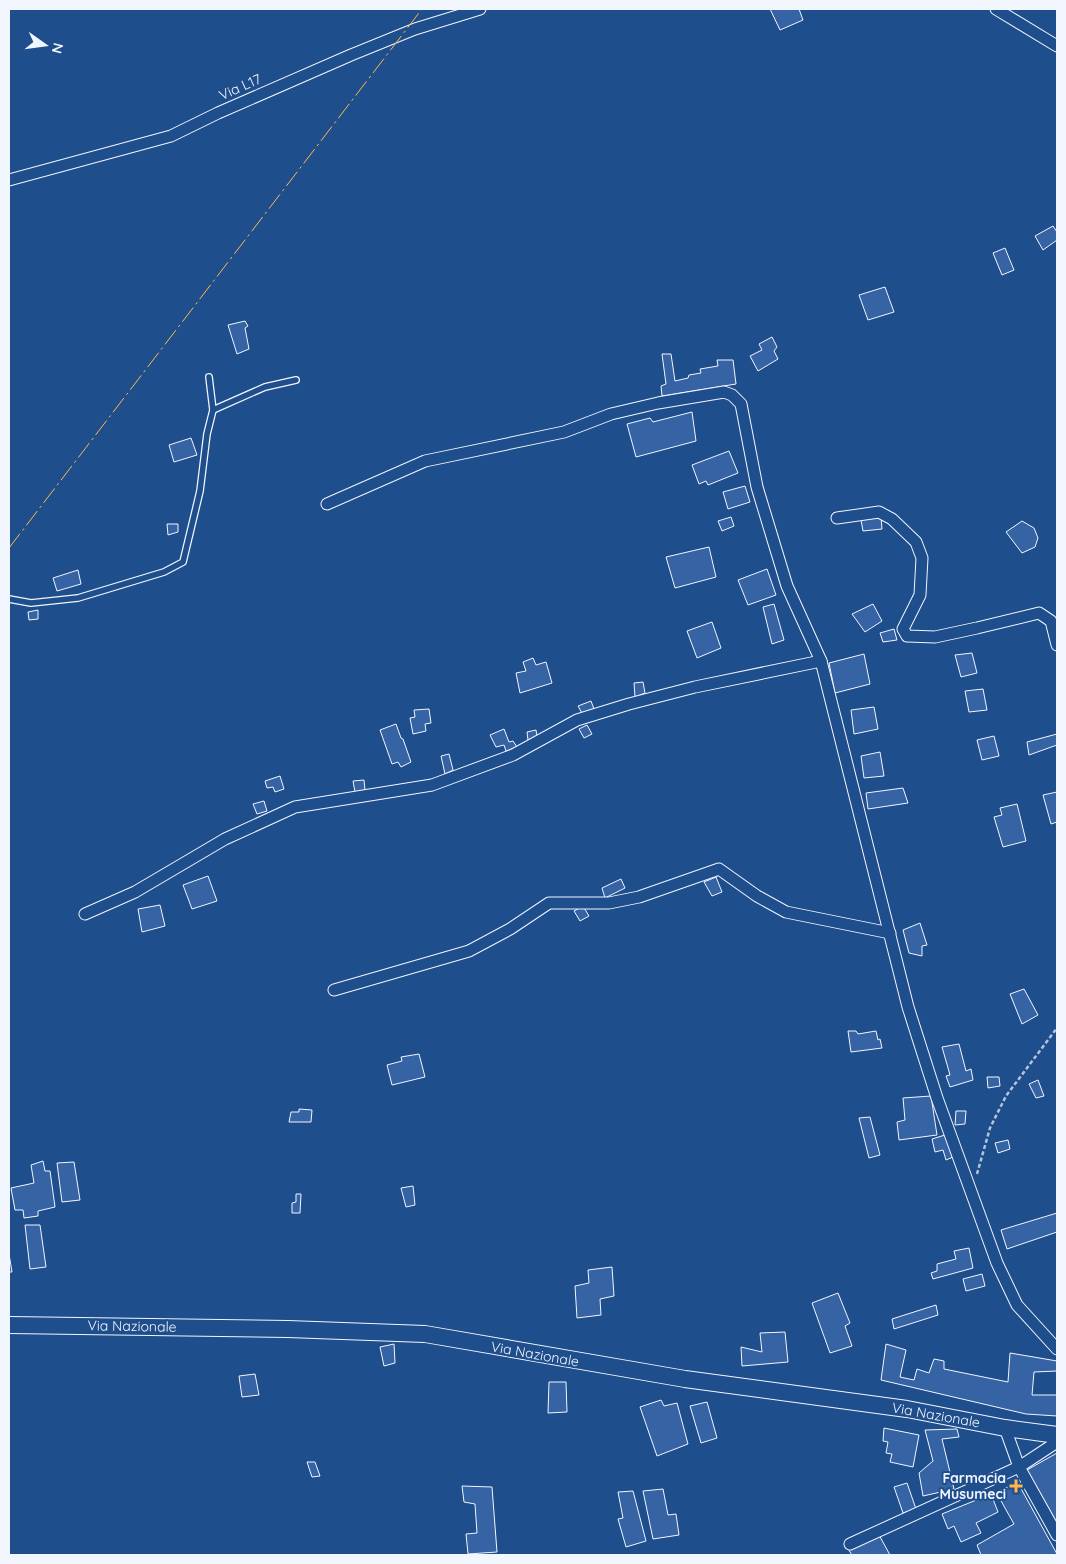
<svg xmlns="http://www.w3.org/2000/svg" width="1066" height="1564" viewBox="0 0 1066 1564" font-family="Quicksand,sans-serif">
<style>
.building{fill:#3563a3;stroke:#f2f6ff}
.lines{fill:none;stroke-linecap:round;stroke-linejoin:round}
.service-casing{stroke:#f2f6ff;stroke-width:8}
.minor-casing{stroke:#f2f6ff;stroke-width:13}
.secondary-casing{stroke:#f2f6ff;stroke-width:18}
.path{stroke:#b3c4dc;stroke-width:2.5;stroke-dasharray:4 2.5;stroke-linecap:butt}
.service{stroke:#1f4e8c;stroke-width:5.5}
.minor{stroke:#1f4e8c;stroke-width:11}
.secondary{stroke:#1f4e8c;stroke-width:16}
.power{stroke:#ffb74d;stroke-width:1;stroke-dasharray:18 4 2.5 4;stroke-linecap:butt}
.poi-dot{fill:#ffb74d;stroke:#1f4e8c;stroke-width:2}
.labels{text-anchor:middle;stroke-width:4;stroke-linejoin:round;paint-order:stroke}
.street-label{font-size:14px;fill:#f2f6ff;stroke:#1f4e8c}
.poi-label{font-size:14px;font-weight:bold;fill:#f2f6ff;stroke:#1f4e8c;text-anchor:end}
</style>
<rect width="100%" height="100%" fill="#1f4e8c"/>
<!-- building -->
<g class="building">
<polygon points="770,9 799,9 803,20 780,30"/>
<polygon points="1053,226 1057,232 1057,240 1043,250 1035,236"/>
<polygon points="1005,248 1014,270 1002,275 993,253"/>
<polygon points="885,287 894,312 868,320 859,295"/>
<polygon points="245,321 248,326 245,328 249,349 237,354 228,325"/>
<polygon points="772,337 777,347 774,351 778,359 758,371 750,356 762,350 759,344"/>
<polygon points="662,354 671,354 675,381 688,378 689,375 701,373 700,369 718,366 717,360 733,360 736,384 662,396 661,386 666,384"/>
<polygon points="692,412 696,441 636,457 627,424 650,418 653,422"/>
<polygon points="191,438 197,455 174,462 169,445"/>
<polygon points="729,451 738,473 708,485 706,481 699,484 692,465"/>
<polygon points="745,486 750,502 728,509 723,492"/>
<polygon points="731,517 734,526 722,531 718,521"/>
<polygon points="881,517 882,529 863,531 861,520"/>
<polygon points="1022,521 1034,528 1038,538 1035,547 1022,553 1006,532"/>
<polygon points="167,524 178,524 178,532 168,535"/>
<polygon points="709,547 716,577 675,588 666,557"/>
<polygon points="767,569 776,595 748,605 738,580"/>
<polygon points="78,570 81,584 57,591 53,578"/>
<polygon points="774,604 784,640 772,644 763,607"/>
<polygon points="873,604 882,621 865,632 852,614"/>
<polygon points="38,610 38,619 29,620 28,612"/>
<polygon points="712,622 721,648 697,658 687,631"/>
<polygon points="894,629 897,640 883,642 880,633"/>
<polygon points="972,653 977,673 961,677 955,655"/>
<polygon points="864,654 870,684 835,693 829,663"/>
<polygon points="533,658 536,665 546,662 552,683 520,693 516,673 526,671 523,662"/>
<polygon points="643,682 645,693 635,697 634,683"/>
<polygon points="983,689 987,710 969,712 965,691"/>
<polygon points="591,701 594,709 583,715 578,706"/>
<polygon points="874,707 878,729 854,734 851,710"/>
<polygon points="429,709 431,723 425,724 426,731 413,734 410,718 415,717 414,710"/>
<polygon points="396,724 401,738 403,739 411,762 401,767 398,762 392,764 380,730"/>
<polygon points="587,725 592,734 584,738 579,729"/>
<polygon points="504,729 509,742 513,741 517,747 506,751 504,745 496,747 490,735"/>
<polygon points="536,730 537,736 528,740 527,732"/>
<polygon points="1057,734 1057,745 1029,755 1027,742"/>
<polygon points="994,736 999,756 982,760 977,740"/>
<polygon points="880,752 884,776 864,778 861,756"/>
<polygon points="449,754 453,770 445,774 441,756"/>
<polygon points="280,776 284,789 275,792 273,787 267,788 265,781"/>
<polygon points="364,780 365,790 355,792 353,781"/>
<polygon points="903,788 908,803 868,809 866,793"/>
<polygon points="1057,792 1057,822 1051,824 1043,795"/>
<polygon points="264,801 267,811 257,814 253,804"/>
<polygon points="1017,804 1026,841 1003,847 994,817 1002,815 1000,808"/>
<polygon points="208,876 217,901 192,909 183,885"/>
<polygon points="716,877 722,892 712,896 704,882"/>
<polygon points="621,879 625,888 605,898 602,888"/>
<polygon points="160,905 165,926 142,932 138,909"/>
<polygon points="583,906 589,916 580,921 574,911"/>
<polygon points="920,923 927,945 922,946 922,956 909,953 903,930"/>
<polygon points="1024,989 1038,1015 1022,1024 1010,994"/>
<polygon points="848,1031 856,1031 858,1034 876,1031 878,1040 880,1039 882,1048 851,1052"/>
<polygon points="959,1044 966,1071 971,1069 973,1080 950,1087 946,1076 950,1075 942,1047"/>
<polygon points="419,1054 425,1077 392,1085 387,1065 402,1061 401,1057"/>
<polygon points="987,1077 999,1077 1000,1086 988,1088"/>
<polygon points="1038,1080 1044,1096 1036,1098 1029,1084"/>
<polygon points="931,1096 937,1135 899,1140 897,1122 905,1120 903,1098"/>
<polygon points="299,1109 312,1110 311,1122 289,1122 291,1112 299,1112"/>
<polygon points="956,1111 966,1111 965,1124 955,1125"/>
<polygon points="870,1117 880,1155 869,1158 859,1118"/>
<polygon points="945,1135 953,1157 946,1160 943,1150 935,1152 932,1139"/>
<polygon points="1008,1140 1010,1149 998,1153 995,1143"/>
<polygon points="43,1161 45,1171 50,1171 55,1207 38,1211 38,1216 24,1218 23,1210 15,1210 11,1188 34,1183 31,1165"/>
<polygon points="74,1162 80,1200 62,1202 57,1163"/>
<polygon points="413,1186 415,1205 406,1207 401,1188"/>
<polygon points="296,1194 301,1194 300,1213 292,1213 292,1203 296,1202"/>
<polygon points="1057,1213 1057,1232 1007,1249 1001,1230"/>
<polygon points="25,1225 40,1225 46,1267 30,1269"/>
<polygon points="969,1248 973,1268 933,1279 931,1273 937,1271 937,1264 956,1259 954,1251"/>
<polygon points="9,1254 12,1272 9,1272"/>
<polygon points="612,1267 614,1296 600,1299 601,1315 577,1318 575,1286 589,1283 588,1270"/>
<polygon points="982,1274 985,1286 966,1291 963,1279"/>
<polygon points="838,1293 850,1323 845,1326 852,1346 830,1353 812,1303"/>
<polygon points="936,1305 938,1315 894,1329 892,1319"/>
<polygon points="785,1332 788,1362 742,1366 741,1347 762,1352 760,1333"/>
<polygon points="394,1344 395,1363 384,1366 380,1347"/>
<polygon points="886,1344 906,1350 900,1377 914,1380 917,1369 929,1373 934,1359 944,1361 944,1369 1008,1382 1010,1353 1057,1361 1057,1371 1034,1372 1032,1395 1057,1395 1057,1416 1026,1414 881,1380"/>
<polygon points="255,1374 259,1395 242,1397 239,1376"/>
<polygon points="549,1382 566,1382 567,1412 548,1413"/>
<polygon points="661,1400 664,1406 677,1403 688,1444 657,1456 640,1407"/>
<polygon points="707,1402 717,1438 701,1443 690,1406"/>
<polygon points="884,1428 919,1435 913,1467 890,1462 892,1454 886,1453 888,1442 883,1441"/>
<polygon points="957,1429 959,1437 942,1439 954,1489 923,1496 919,1473 933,1461 925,1430"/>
<polygon points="1057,1453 1057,1523 1027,1470"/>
<polygon points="307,1462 315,1462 320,1476 312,1477"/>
<polygon points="907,1483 916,1509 903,1513 894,1487"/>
<polygon points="1018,1483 1057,1554 1057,1555 981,1555 977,1545 1014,1524 996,1492"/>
<polygon points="462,1486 492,1487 497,1552 468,1554 466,1534 477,1533 475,1504 464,1502"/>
<polygon points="663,1489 668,1515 676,1514 679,1535 653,1539 643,1491"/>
<polygon points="633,1491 646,1541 626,1547 618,1519 623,1518 618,1492"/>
<polygon points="991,1494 998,1512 976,1523 981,1533 961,1542 954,1526 948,1529 942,1514"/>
<polygon points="878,1533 890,1555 852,1555 848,1549"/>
</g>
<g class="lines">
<!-- service casing -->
<g class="service-casing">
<g id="service">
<polyline points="209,377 213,410"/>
<polyline points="9,599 31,603 78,598 164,572 183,562 200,491 207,434 213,410 265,387 296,380"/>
</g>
</g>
<!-- minor casing -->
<g class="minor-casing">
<g id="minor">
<polyline points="996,9 1057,46"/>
<polyline points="9,180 171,136 218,113 351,55 415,29 480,9"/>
<polyline points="327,504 425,461 564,432 611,414 658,403 724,392 732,395 741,404 757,487 787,586 821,661 908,1007 937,1098 997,1263 1017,1305 1057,1349"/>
<polyline points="837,518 879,512 892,519 916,542 922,558 920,595 903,629 907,636 935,637 977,628 1039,613 1051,621 1057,645"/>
<polyline points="85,914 135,892 225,839 295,807 432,785 513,755 577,720 629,704 695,687 821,661"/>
<polyline points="334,990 469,951 510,929 549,903 609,903 639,897 719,869 757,896 786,912 890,933"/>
<polyline points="1005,1428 1019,1467 1057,1535"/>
<polyline points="850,1544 1019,1467 1057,1442"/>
</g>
</g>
<!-- secondary casing -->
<g class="secondary-casing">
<polyline id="secondary" points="9,1325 288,1329 425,1334 685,1379 907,1409 1005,1428 1057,1435"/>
</g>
<!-- path -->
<polyline class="path" points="977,1174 990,1128 1006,1096 1057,1028"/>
<!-- service -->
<use href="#service" class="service"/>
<!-- minor -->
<use href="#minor" class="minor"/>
<!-- secondary -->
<use href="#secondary" class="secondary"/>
<!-- power -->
<polyline class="power" points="9,548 422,9"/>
</g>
<!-- markers -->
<path class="poi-dot" d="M1013.5 1478.5h5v5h5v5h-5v5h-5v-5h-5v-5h5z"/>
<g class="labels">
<!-- street labels -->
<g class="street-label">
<text transform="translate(240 87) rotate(-24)" y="5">Via L17</text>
<text transform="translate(132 1326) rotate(1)" y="5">Via Nazionale</text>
<text transform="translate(535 1354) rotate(10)" y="5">Via Nazionale</text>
<text transform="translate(936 1415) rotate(10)" y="5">Via Nazionale</text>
</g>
<!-- poi labels -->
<g class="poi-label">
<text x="1006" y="1483">Farmacia<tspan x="1006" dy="16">Musumeci</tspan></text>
</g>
</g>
<!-- border -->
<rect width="1066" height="1564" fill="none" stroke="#f2f6ff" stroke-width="20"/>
<!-- north arrow -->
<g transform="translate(45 45) rotate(104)" stroke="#1f4e8c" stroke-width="4" paint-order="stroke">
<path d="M0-4L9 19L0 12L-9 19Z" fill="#f2f6ff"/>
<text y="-8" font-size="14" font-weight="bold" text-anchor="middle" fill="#f2f6ff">N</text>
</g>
</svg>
